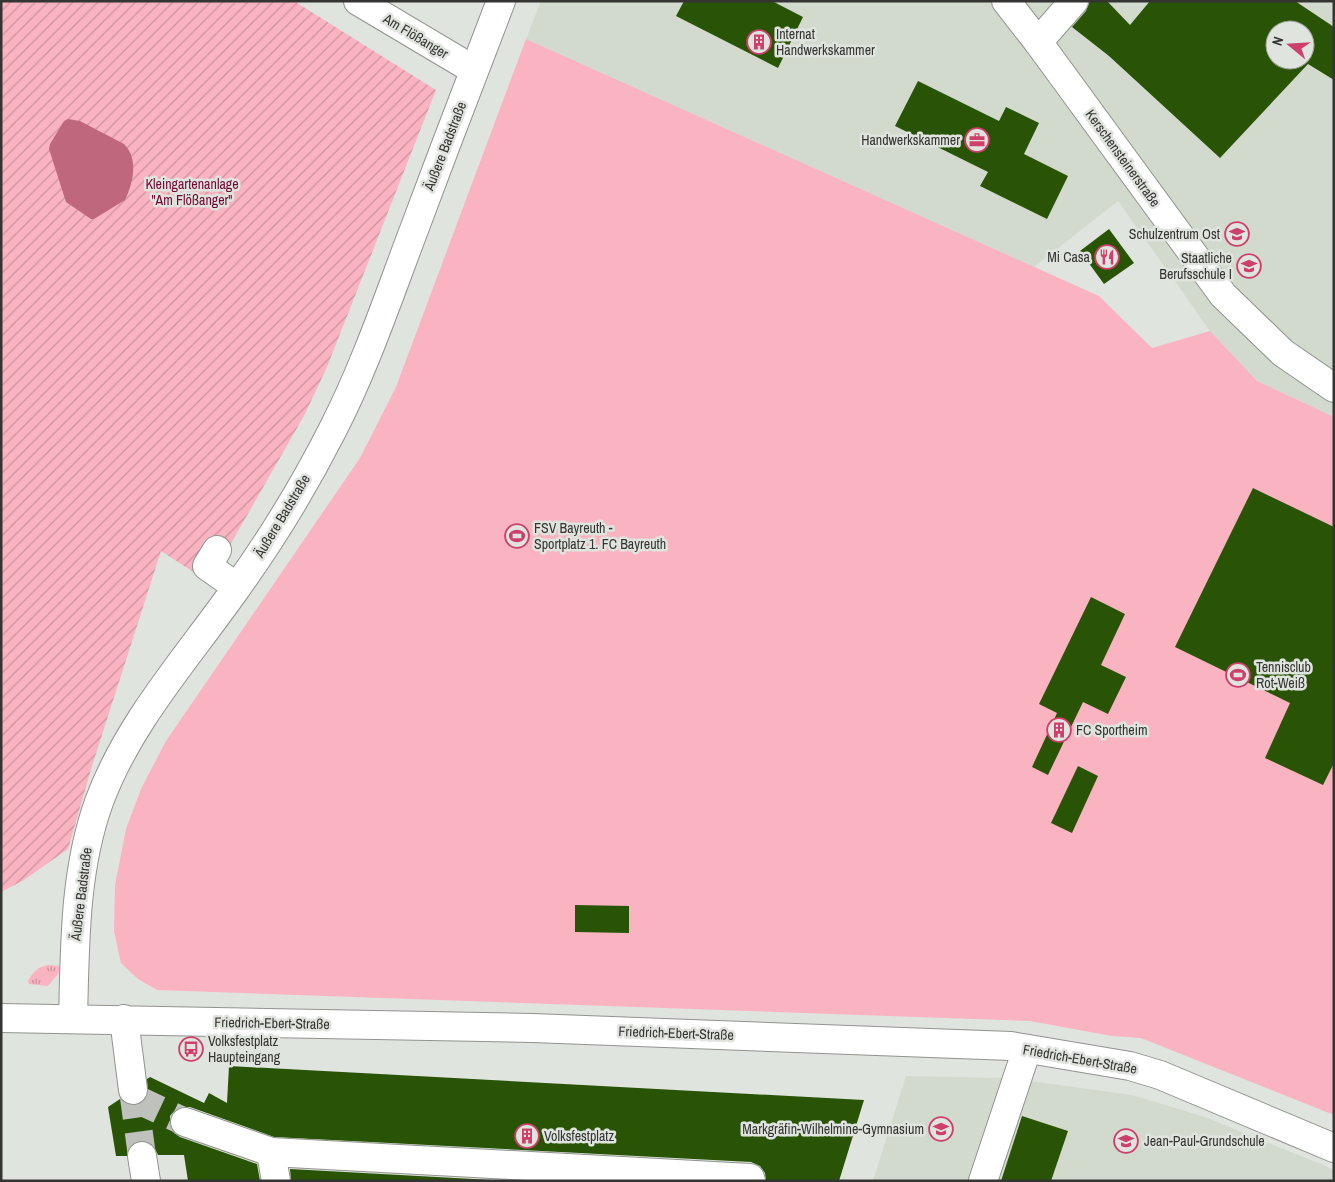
<svg xmlns="http://www.w3.org/2000/svg" width="1335" height="1182" viewBox="0 0 1335 1182" font-family="'Archivo Narrow',sans-serif">
<style>
.built{fill:#d2dace;fill-rule:evenodd}
.grass{fill:url(#grass-tufts)}
.garden{fill:url(#garden-furrows)}
.pitch{fill:#fab3c1}
.water{fill:#bf687c}
.building{fill:#295406;fill-rule:evenodd}
.lines{fill:none;stroke-linecap:round;stroke-linejoin:round}
.minor-tunnel{stroke:#bec1bc;stroke-width:28;stroke-dasharray:28 14;stroke-linecap:butt}
.minor-casing{stroke:#90938e;stroke-width:30}
.minor{stroke:#fff;stroke-width:28}
.labels{text-anchor:middle;stroke-width:5;stroke-linejoin:round;paint-order:stroke}
.poi-label{font-size:14px;fill:#343533;stroke:#e0e4de;text-anchor:start}
.street-label{font-size:14px;fill:#343533;stroke:#e0e4de}
.park-label{font-size:14px;fill:#760533;stroke:#e0e4de}
</style>
<defs>
<pattern id="grass-tufts" width="24" height="20" patternUnits="userSpaceOnUse" patternTransform="scale(1.25)"><rect width="24" height="20" fill="#fab3c1"/><path d="M3 7l-1-3M5 7V3M7 7l1-3M15 17l-1-3M17 17v-4M19 17l1-3" fill="none" stroke="#cb929d"/></pattern>
<pattern id="garden-furrows" width="10" height="10" patternUnits="userSpaceOnUse" patternTransform="scale(1.25)"><rect width="10" height="10" fill="#fab3c1"/><path d="M-1 1l2-2M0 10L10 0M9 11l2-2" fill="none" stroke="#cb929d"/></pattern>
</defs>
<rect width="100%" height="100%" fill="#e0e4de"/>
<!-- built -->
<g class="built">
<path d="M541,1H1334V417L1257,381L1210,331L1118,201L1034,267L526,39ZM1275,30H1305V60H1275Z"/>
<polygon points="906,1076 1009,1078 1132,1095 1205,1117 1323,1165 1334,1170 1334,1181 873,1181"/>
</g>
<!-- grass -->
<path class="grass" d="M48,965L61,966L58,974L48,986L29,984L28,981C33,972 38,967 48,965Z"/>
<!-- garden -->
<polygon class="garden" points="1,1 294,1 436,90 327,367 305,414 209,582 161,551 92,766 68,849 24,880 1,892"/>
<!-- pitch -->
<polygon class="pitch" points="526,39 1099,296 1152,348 1210,331 1257,381 1334,417 1334,1115 1141,1038 1112,1036 1030,1021 157,990 138,979 121,963 114,931 115,885 126,829 141,789 166,741 360,458 396,387"/>
<!-- water -->
<path class="water" d="M68,119L80,121L124,144C139,159 133,183 125,200L94,219H91L66,202L49,149L50,144L64,121Z"/>
<!-- building -->
<g class="building">
<polygon points="684,1 772,1 803,17 778,68 676,16"/>
<path d="M1090,1H1107L1130,25L1150,1H1295L1334,27V80L1308,64L1220,158L1109,56L1072,27L1086,11ZM1275,30H1305V60H1275Z"/>
<polygon points="918,81 999,121 1006,107 1039,123 1024,154 1068,176 1047,219 980,186 988,172 895,126"/>
<polygon points="1109,229 1134,263 1104,284 1080,251"/>
<polygon points="1253,488 1334,527 1334,763 1323,785 1265,758 1290,703 1175,647"/>
<polygon points="1091,597 1125,614 1101,665 1126,677 1108,714 1083,702 1048,775 1032,767 1057,713 1039,704"/>
<polygon points="1078,766 1098,776 1072,833 1051,823"/>
<polygon points="575,905 629,906 629,933 575,932"/>
<polygon points="229,1066 864,1100 839,1181 766,1181 765,1173 760,1166 751,1162 274,1137 190,1107 183,1107 175,1110 170,1116 170,1125 174,1133 180,1137 257,1164 260,1181 188,1181 184,1155 158,1155 154,1147 147,1141 139,1141 133,1144 128,1150 127,1156 116,1156 108,1107 120,1099 127,1105 134,1106 142,1103 148,1096 147,1079 150,1077 204,1103 209,1093 227,1103"/>
<polygon points="1022,1116 1068,1131 1051,1181 1001,1181"/>
<polygon points="290,1169 512,1181 291,1181"/>
</g>
<g class="lines">
<!-- minor-tunnel -->
<g class="minor-tunnel">
<polyline points="133,1090 142,1156"/>
<polyline points="134,1098 185,1122"/>
</g>
<!-- minor casing -->
<g class="minor-casing">
<g id="minor">
<polyline points="358,1 474,70"/>
<polyline points="1006,1 1038,42 1223,295 1283,353 1334,388"/>
<polyline points="1038,42 1074,1"/>
<polyline points="217,550 207,566 237,587"/>
<polyline points="1,1018 532,1028 1011,1046 1130,1066 1160,1075 1334,1148"/>
<path d="M73,1019C75,947 74,871 99,802C128,723 187,658 235,590C271,540 304,486 332,431C363,371 385,307 409,243C439,162 470,82 501,1"/>
<polyline points="124,1019 133,1090"/>
<polyline points="185,1122 271,1152 750,1178 751,1181"/>
<polyline points="271,1152 276,1181"/>
<polyline points="142,1156 146,1181"/>
<polyline points="983,1181 1027,1049"/>
</g>
</g>
<!-- minor -->
<use href="#minor" class="minor"/>
</g>
<!-- icons -->
<defs>
<g id="building-ring" transform="scale(1.25)"><circle r="9.5" fill="#e0e4de" stroke="#ce406b" stroke-width="1.5"/><path d="M-4-6H4V6H1V3H-1V6H-4ZM-2.5-4.3h1.7v1.8h-1.7ZM.8-4.3h1.7v1.8H.8ZM-2.5-1h1.7V.8h-1.7ZM.8-1h1.7V.8H.8Z" fill="#ce406b"/></g>
<g id="office-ring" transform="scale(1.25)"><circle r="9.5" fill="#e0e4de" stroke="#ce406b" stroke-width="1.5"/><path d="M-6-3h4V-5.5h4V-3h4V5H-6ZM-1-4.5V-3h2v-1.5ZM-6 0V1H6V0Z" fill="#ce406b"/></g>
<g id="school-ring" transform="scale(1.25)"><circle r="9.5" fill="#e0e4de" stroke="#ce406b" stroke-width="1.5"/><path d="M0-5L7-2L0 1L-7-2ZM-4 1L0 2.5L4 1V4Q0 6-4 4Z" fill="#ce406b"/></g>
<g id="restaurant-ring" transform="scale(1.25)"><circle r="9.5" fill="#e0e4de" stroke="#ce406b" stroke-width="1.5"/><path d="M-5-6h1v4h1v-4h1v4h1v-4h1v5L-1.5 .5V6h-2V.5L-5-1ZM5-6V6H3V1.5H1.5Q1.5-4 5-6Z" fill="#ce406b"/></g>
<g id="stadium-ring" transform="scale(1.25)"><circle r="9.5" fill="#e0e4de" stroke="#ce406b" stroke-width="1.5"/><path d="M0-5a6.5 5 0 1 0 0 10a6.5 5 0 1 0 0-10ZM-3.5-1.8h7v3.6h-7Z" fill="#ce406b"/></g>
<g id="bus-ring" transform="scale(1.25)"><circle r="9.5" fill="#e0e4de" stroke="#ce406b" stroke-width="1.5"/><path d="M-5-6H5V4H4V6H2V4H-2V6H-4V4H-5ZM-3.5-4V0h7V-4ZM-3.5 1.2v1.5H-2V1.2ZM2 1.2v1.5H3.5V1.2Z" fill="#ce406b"/></g>
</defs>
<g fill-rule="evenodd">
<use href="#building-ring" x="759" y="42"/>
<use href="#office-ring" x="977" y="140"/>
<use href="#school-ring" x="1237" y="234"/>
<use href="#restaurant-ring" x="1107" y="257"/>
<use href="#school-ring" x="1249" y="266"/>
<use href="#stadium-ring" x="517" y="536"/>
<use href="#stadium-ring" x="1238" y="675"/>
<use href="#building-ring" x="1059" y="730"/>
<use href="#bus-ring" x="191" y="1049"/>
<use href="#school-ring" x="941" y="1129"/>
<use href="#building-ring" x="527" y="1136"/>
<use href="#school-ring" x="1126" y="1141"/>
</g>
<g class="labels">
<!-- poi labels -->
<g class="poi-label">
<text x="776" y="39">Internat<tspan x="776" dy="16">Handwerkskammer</tspan></text>
<text x="960" y="145" text-anchor="end">Handwerkskammer</text>
<text x="1220" y="239" text-anchor="end">Schulzentrum Ost</text>
<text x="1090" y="262" text-anchor="end">Mi Casa</text>
<text x="1232" y="263" text-anchor="end">Staatliche<tspan x="1232" dy="16">Berufsschule I</tspan></text>
<text x="534" y="533">FSV Bayreuth -<tspan x="534" dy="16">Sportplatz 1. FC Bayreuth</tspan></text>
<text x="1256" y="672">Tennisclub<tspan x="1256" dy="16">Rot-Weiß</tspan></text>
<text x="1076" y="735">FC Sportheim</text>
<text x="208" y="1046">Volksfestplatz<tspan x="208" dy="16">Haupteingang</tspan></text>
<text x="924" y="1134" text-anchor="end">Markgräfin-Wilhelmine-Gymnasium</text>
<text x="544" y="1141">Volksfestplatz</text>
<text x="1144" y="1146">Jean-Paul-Grundschule</text>
</g>
<!-- street labels -->
<g class="street-label">
<text transform="translate(416 36) rotate(31)" y="5">Am Flößanger</text>
<text transform="translate(445 146) rotate(-69)" y="5">Äußere Badstraße</text>
<text transform="translate(1123 158) rotate(54)" y="5">Kerschensteinerstraße</text>
<text transform="translate(282 516) rotate(-59)" y="5">Äußere Badstraße</text>
<text transform="translate(81 894) rotate(-83)" y="5">Äußere Badstraße</text>
<text transform="translate(272 1023) rotate(1)" y="5">Friedrich-Ebert-Straße</text>
<text transform="translate(676 1033) rotate(2)" y="5">Friedrich-Ebert-Straße</text>
<text transform="translate(1080 1059) rotate(10)" y="5">Friedrich-Ebert-Straße</text>
</g>
<!-- park labels -->
<g class="park-label">
<text x="192" y="189">Kleingartenanlage<tspan x="192" dy="16">"Am Flößanger"</tspan></text>
</g>
</g>
<!-- border -->
<rect width="1335" height="1182" fill="none" stroke="#343533" stroke-width="5"/>
<!-- north arrow -->
<g transform="translate(1290 45) rotate(288)"><circle r="24" fill="#e0e4de" stroke="#9b9e9a"/>
<path d="M0-4L9 19L0 12L-9 19Z" fill="#ce406b"/>
<text y="-8" font-size="14" font-weight="bold" text-anchor="middle" fill="#343533">N</text>
</g>
</svg>
